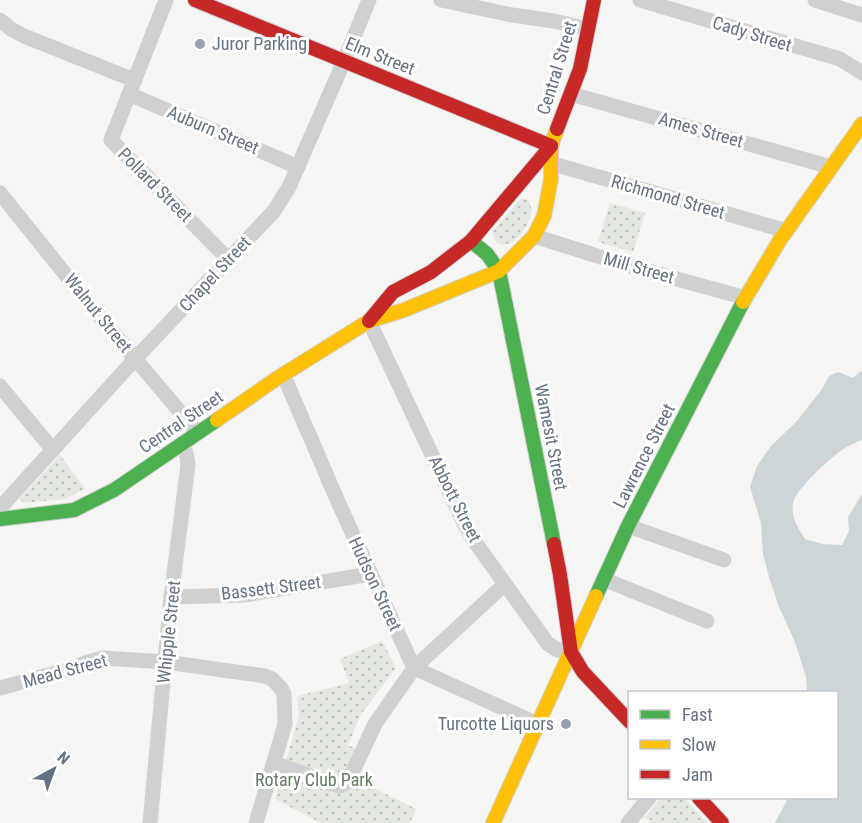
<svg xmlns="http://www.w3.org/2000/svg" width="862" height="823" viewBox="0 0 862 823" font-family="'Roboto Condensed',sans-serif">
<style>
.park{fill:url(#park-dots)}
.water{fill:#ced5d9}
.lines{fill:none;stroke-linecap:round;stroke-linejoin:round}
.fast-casing{stroke:#d0d2d2;stroke-width:16}
.slow-casing{stroke:#d0d2d2;stroke-width:16}
.jam-casing{stroke:#d0d2d2;stroke-width:16}
.street{stroke:#cfd0d0;stroke-width:15}
.fast{stroke:#4caf50;stroke-width:14}
.slow{stroke:#ffc107;stroke-width:14}
.jam{stroke:#c62828;stroke-width:14}
.poi-dot{fill:#97a0ab;stroke:#fff;stroke-width:2}
.labels{text-anchor:middle;stroke-width:6;stroke-linejoin:round;paint-order:stroke}
.street-label{font-size:18px;fill:#647284;stroke:#fff}
.poi-label{font-size:18px;fill:#647284;stroke:#fff;text-anchor:start}
.park-label{font-size:18px;fill:#657b63;stroke:#fff}
</style>
<defs>
<pattern id="park-dots" width="8" height="8" patternUnits="userSpaceOnUse" patternTransform="scale(1.5)"><rect width="8" height="8" fill="#e4e8e1"/><path d="M2 2h.1M6 6h.1" fill="none" stroke="#bcc0bc" stroke-width="1.8" stroke-linecap="round"/></pattern>
</defs>
<rect width="100%" height="100%" fill="#f5f5f3"/>
<!-- park -->
<g class="park">
<path d="M521,198L527,199C545,218 499,268 492,232Z"/>
<polygon points="610,203 645,213 633,252 598,242"/>
<polygon points="60,455 85,489 65,499 23,503 20,499 22,496"/>
<polygon points="382,641 396,668 361,714 348,745 356,749 356,779 416,809 410,823 321,823 275,799 299,715 297,696 349,683 340,659"/>
<polygon points="661,798 684,798 708,823 651,823 645,817"/>
</g>
<!-- water -->
<path class="water" d="M862,370V440C856,442 850,445 845,448C832,456 795,489 793,504C791,518 798,528 805,539L823,544L842,545L849,531L848,517L862,494V823H775L788,798H836V692H807L806,677L795,642L779,607L769,577L763,554L761,523L750,487L757,466L771,446L797,421L822,389L829,376L838,372L853,378Z"/>
<g class="lines">
<!-- fast casing -->
<g class="fast-casing">
<g id="fast">
<polyline points="471,241 487,254 499,271 554,544"/>
<polyline points="0,519 74,510 114,490 217,420"/>
<polyline points="596,596 628,526 743,302"/>
</g>
</g>
<!-- slow casing -->
<g class="slow-casing">
<g id="slow">
<polyline points="743,302 780,240 862,124"/>
<polyline points="217,420 276,379 369,321 404,310 499,271 534,236 544,216 551,179 551,146 557,129"/>
<polyline points="493,823 596,596"/>
</g>
</g>
<!-- jam casing -->
<g class="jam-casing">
<g id="jam">
<polyline points="195,0 551,146"/>
<polyline points="557,129 580,69 594,0"/>
<polyline points="369,321 393,292 431,272 471,241 551,146"/>
<polyline points="554,544 560,575 571,652 583,672 630,722"/>
<polyline points="699,798 722,823"/>
</g>
</g>
<!-- street -->
<g class="street">
<polyline points="166,0 111,140 229,260"/>
<polyline points="441,0 512,15 554,21 588,29"/>
<polyline points="640,0 840,59 862,73"/>
<polyline points="815,0 862,15"/>
<polyline points="0,20 11,29 24,36 134,80"/>
<polyline points="129,94 298,167"/>
<polyline points="571,94 831,167"/>
<polyline points="550,163 787,231"/>
<polyline points="0,193 94,310 198,433"/>
<polyline points="534,236 626,265 746,298"/>
<polyline points="369,321 465,525 475,542 548,644 558,650 571,652"/>
<polyline points="283,374 339,504 414,668 538,724"/>
<polyline points="0,386 53,450"/>
<polyline points="0,508 135,359 274,211 289,187 344,61 369,0"/>
<polyline points="628,526 724,560"/>
<polyline points="603,579 707,621"/>
<polyline points="171,597 245,595 370,574"/>
<polyline points="0,688 70,669 88,662 103,658 166,662 265,676 272,679 281,688 284,694 285,724 256,823"/>
<polyline points="274,763 336,785 340,786 348,782 375,724 414,668 505,584"/>
<polyline points="150,823 171,597 188,465 187,457 183,443"/>
<polyline points="628,823 649,798"/>
</g>
<!-- fast -->
<use href="#fast" class="fast"/>
<!-- slow -->
<use href="#slow" class="slow"/>
<!-- jam -->
<use href="#jam" class="jam"/>
</g>
<!-- markers -->
<g class="poi-dot">
<circle cx="200" cy="44" r="6"/>
<circle cx="566" cy="724" r="6"/>
</g>
<g class="labels">
<!-- street labels -->
<g class="street-label">
<text transform="translate(752 34) rotate(17)" y="6">Cady Street</text>
<text transform="translate(380 56) rotate(22)" y="6">Elm Street</text>
<text transform="translate(557 68) rotate(-73)" y="6">Central Street</text>
<text transform="translate(213 130) rotate(23)" y="6">Auburn Street</text>
<text transform="translate(701 130) rotate(16)" y="6">Ames Street</text>
<text transform="translate(155 185) rotate(45)" y="6">Pollard Street</text>
<text transform="translate(668 197) rotate(16)" y="6">Richmond Street</text>
<text transform="translate(639 268) rotate(16)" y="6">Mill Street</text>
<text transform="translate(215 274) rotate(-47)" y="6">Chapel Street</text>
<text transform="translate(98 313) rotate(51)" y="6">Walnut Street</text>
<text transform="translate(181 422) rotate(-34)" y="6">Central Street</text>
<text transform="translate(551 437) rotate(79)" y="6">Wamesit Street</text>
<text transform="translate(644 456) rotate(-63)" y="6">Lawrence Street</text>
<text transform="translate(455 499) rotate(63)" y="6">Abbott Street</text>
<text transform="translate(375 584) rotate(65)" y="6">Hudson Street</text>
<text transform="translate(271 588) rotate(-7)" y="6">Bassett Street</text>
<text transform="translate(169 632) rotate(-84)" y="6">Whipple Street</text>
<text transform="translate(65 671) rotate(-15)" y="6">Mead Street</text>
</g>
<!-- poi labels -->
<g class="poi-label">
<text x="212" y="50">Juror Parking</text>
<text x="554" y="730" text-anchor="end">Turcotte Liquors</text>
</g>
<!-- park labels -->
<g class="park-label">
<text x="314" y="786">Rotary Club Park</text>
</g>
</g>
<!-- legend -->
<rect x="628" y="691" width="210" height="108" fill="#ffffff" stroke="#c1c7ce" stroke-width="1.5"/>
<rect x="640" y="710" width="30" height="9" fill="#4caf50" stroke="#c1c7ce" stroke-width="1.5"/>
<text x="682" y="721" font-size="18" fill="#647284">Fast</text>
<rect x="640" y="740" width="30" height="9" fill="#ffc107" stroke="#c1c7ce" stroke-width="1.5"/>
<text x="682" y="751" font-size="18" fill="#647284">Slow</text>
<rect x="640" y="770" width="30" height="9" fill="#c62828" stroke="#c1c7ce" stroke-width="1.5"/>
<text x="682" y="781" font-size="18" fill="#647284">Jam</text>
<!-- north arrow -->
<g transform="translate(54 769) rotate(41)" stroke="#ffffff" stroke-width="4.5" paint-order="stroke">
<path d="M0-4.5L10 22L0 15L-10 22Z" fill="#647284"/>
<text y="-9" font-size="16" font-weight="bold" text-anchor="middle" fill="#647284">N</text>
</g>
</svg>
